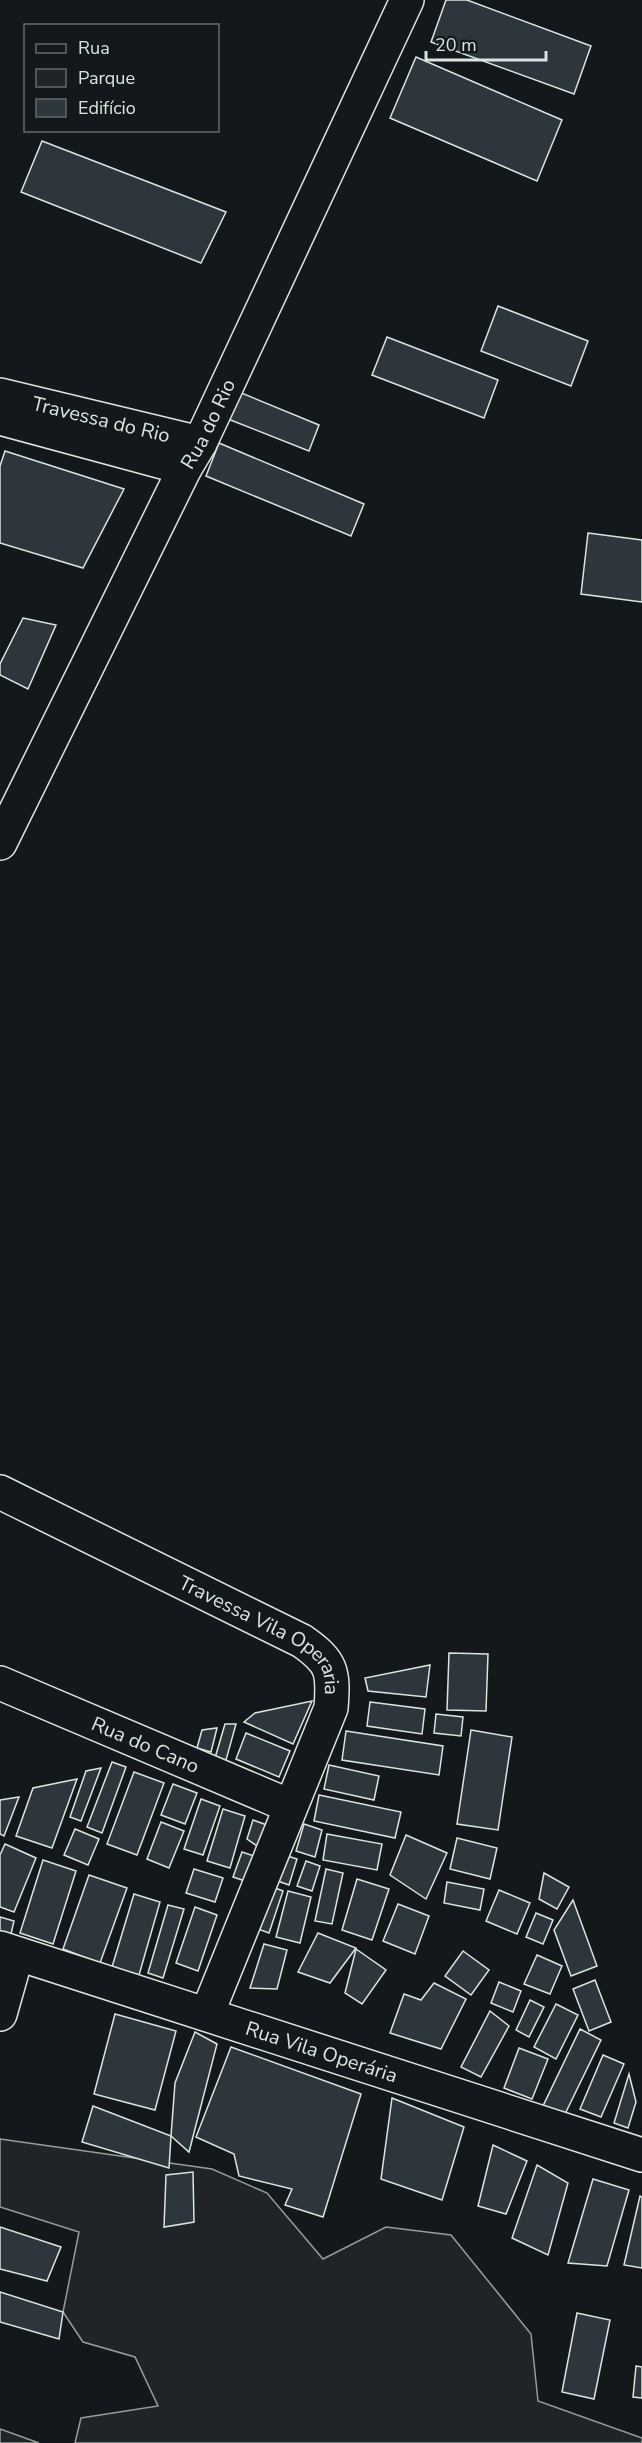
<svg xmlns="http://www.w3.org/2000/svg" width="642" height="2443" viewBox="0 0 642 2443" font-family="'Nunito Sans',sans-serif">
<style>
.green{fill:#202428;stroke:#939e99;stroke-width:1.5}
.building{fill:#2c363c;stroke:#d8e6dc;stroke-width:1.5}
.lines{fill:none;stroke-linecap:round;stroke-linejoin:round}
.street-casing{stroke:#d8e6dc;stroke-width:36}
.street{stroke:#14181c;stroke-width:33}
.labels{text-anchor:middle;stroke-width:4.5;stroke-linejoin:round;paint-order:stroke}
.street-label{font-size:20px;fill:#d8e6dc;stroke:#14181c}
</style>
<rect width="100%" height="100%" fill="#14181c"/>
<!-- green -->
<g class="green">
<polygon points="0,2139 212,2169 267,2193 323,2259 386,2227 451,2235 531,2334 538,2401 642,2438 642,2443 75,2443 81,2418 158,2406 135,2357 83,2342 63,2312 79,2232 0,2207"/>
<polygon points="0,2429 39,2443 0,2443"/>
</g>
<!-- building -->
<g class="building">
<polygon points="446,0 467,0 591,46 574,94 431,42"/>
<polygon points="416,57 562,120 537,181 390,118"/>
<polygon points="42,141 226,212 201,263 21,192"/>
<polygon points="498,306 588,341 571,386 481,351"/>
<polygon points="387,337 498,380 484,418 372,375"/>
<polygon points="239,392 319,425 309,451 228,419"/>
<polygon points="219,443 364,504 351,536 206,476"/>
<polygon points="5,451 124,489 83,568 0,543 0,466"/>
<polygon points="588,533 642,540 642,602 581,594"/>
<polygon points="23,618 56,625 28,689 0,675 0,664"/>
<polygon points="449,1653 488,1654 486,1711 447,1710"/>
<polygon points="430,1665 426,1697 368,1691 365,1678"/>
<polygon points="312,1701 293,1744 244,1722 255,1713"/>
<polygon points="370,1702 425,1709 422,1734 367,1726"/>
<polygon points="436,1714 463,1717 461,1736 434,1733"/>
<polygon points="225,1724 236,1724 226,1760 215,1758"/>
<polygon points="217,1728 211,1752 197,1748 202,1730"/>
<polygon points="471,1730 512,1737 498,1830 457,1824"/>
<polygon points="346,1731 443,1746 439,1775 342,1760"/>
<polygon points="246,1733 290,1751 279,1777 236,1759"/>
<polygon points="112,1762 126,1767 102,1833 87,1827"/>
<polygon points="329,1765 379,1776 374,1800 324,1789"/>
<polygon points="101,1768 81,1821 70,1817 86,1771"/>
<polygon points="134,1772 164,1783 137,1855 107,1844"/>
<polygon points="77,1779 52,1848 16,1836 33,1788"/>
<polygon points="173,1784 197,1793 185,1824 161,1815"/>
<polygon points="319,1795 401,1812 395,1838 314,1821"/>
<polygon points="19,1797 4,1836 0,1834 0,1800"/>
<polygon points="201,1799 220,1806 203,1855 184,1849"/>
<polygon points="223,1809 245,1816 230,1868 207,1861"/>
<polygon points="253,1820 267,1825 260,1848 247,1839"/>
<polygon points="161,1822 184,1831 169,1868 147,1859"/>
<polygon points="304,1824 322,1830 315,1857 296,1851"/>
<polygon points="75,1829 99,1839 88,1865 64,1855"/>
<polygon points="327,1834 382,1844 377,1870 323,1860"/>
<polygon points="406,1835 447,1853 426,1899 390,1875"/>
<polygon points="457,1838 497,1848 490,1879 450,1869"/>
<polygon points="5,1844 36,1858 14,1912 0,1907 0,1855"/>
<polygon points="242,1852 257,1857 248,1882 233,1877"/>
<polygon points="281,1854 297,1859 289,1885 272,1879"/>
<polygon points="43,1860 76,1871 53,1944 20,1933"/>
<polygon points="306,1861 320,1866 312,1891 297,1886"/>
<polygon points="194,1869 223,1878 215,1902 186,1893"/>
<polygon points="326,1869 343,1873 332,1924 315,1921"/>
<polygon points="544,1873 569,1887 557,1909 539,1899"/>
<polygon points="89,1875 127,1888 100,1963 63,1949"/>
<polygon points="357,1879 389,1889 372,1940 342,1930"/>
<polygon points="447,1882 484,1889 480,1910 444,1903"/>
<polygon points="265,1884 283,1891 269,1933 250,1926"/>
<polygon points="499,1890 530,1903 517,1934 486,1921"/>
<polygon points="288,1891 311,1897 300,1943 276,1937"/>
<polygon points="134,1894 160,1902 139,1975 112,1967"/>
<polygon points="573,1900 597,1966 571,1976 554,1930"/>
<polygon points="398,1904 429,1916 415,1954 383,1941"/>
<polygon points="168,1905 184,1909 163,1978 148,1973"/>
<polygon points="195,1907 217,1915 198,1971 176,1963"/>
<polygon points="536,1913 553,1920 543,1944 526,1937"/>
<polygon points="0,1917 14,1921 10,1938 0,1935"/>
<polygon points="318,1933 356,1948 330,1983 298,1972"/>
<polygon points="264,1944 287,1950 277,1989 250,1988"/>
<polygon points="356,1949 386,1970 362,2004 345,1993"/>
<polygon points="463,1951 489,1970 471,1995 445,1976"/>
<polygon points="537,1955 562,1966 550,1994 524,1984"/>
<polygon points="595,1980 611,2022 589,2031 573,1989"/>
<polygon points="499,1982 521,1991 513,2012 491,2003"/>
<polygon points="434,1983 466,1999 441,2049 390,2033 404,1994 421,2000"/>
<polygon points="530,2000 544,2007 529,2037 516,2030"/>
<polygon points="556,2004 578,2015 556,2059 534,2047"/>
<polygon points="490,2011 509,2026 481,2077 461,2067"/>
<polygon points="115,2014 176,2031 155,2110 94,2094"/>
<polygon points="580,2029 601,2040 564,2116 543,2106"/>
<polygon points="195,2032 217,2044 189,2152 171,2136 175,2083"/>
<polygon points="231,2047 361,2094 323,2217 285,2205 292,2189 239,2176 234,2154 196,2137"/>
<polygon points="519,2048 548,2059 532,2099 504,2088"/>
<polygon points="603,2055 624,2064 601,2117 580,2109"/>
<polygon points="629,2074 636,2102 628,2128 614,2123"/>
<polygon points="392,2098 464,2127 442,2200 381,2179"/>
<polygon points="93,2106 171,2136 169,2168 82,2142"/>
<polygon points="493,2145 527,2161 506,2214 478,2206"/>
<polygon points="537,2165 568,2183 548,2255 512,2238"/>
<polygon points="193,2172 194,2222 164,2227 166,2175"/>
<polygon points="593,2179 629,2190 607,2266 568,2263"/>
<polygon points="640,2196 642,2197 642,2268 624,2265"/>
<polygon points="0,2227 61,2247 47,2281 0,2269"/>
<polygon points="0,2292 63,2312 59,2339 0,2322"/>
<polygon points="577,2313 610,2320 594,2399 562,2392"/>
<polygon points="636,2366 642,2367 642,2398 633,2397"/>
</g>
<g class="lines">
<!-- street casing -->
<g class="street-casing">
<g id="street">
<path id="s1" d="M0,395L200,443"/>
<polyline points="0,418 185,468"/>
<path id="s2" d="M0,843L185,468L200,443L407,0"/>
<path id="s3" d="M0,1492L302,1641C332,1662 334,1671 331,1708L207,2014"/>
<path id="s4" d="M0,1683L290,1806"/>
<path id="s5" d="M0,1948L642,2155"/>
<polyline points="0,2014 17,1954"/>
</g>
</g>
<!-- street -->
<use href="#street" class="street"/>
</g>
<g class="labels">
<!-- street labels -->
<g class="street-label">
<text dy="7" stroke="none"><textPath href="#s1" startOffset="104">Travessa do Rio</textPath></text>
<text dy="7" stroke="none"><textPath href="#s2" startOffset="468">Rua do Rio</textPath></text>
<text dy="7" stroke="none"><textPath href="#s3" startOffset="302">Travessa Vila Operaria</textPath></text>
<text dy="7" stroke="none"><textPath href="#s4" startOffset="158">Rua do Cano</textPath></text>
<text dy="7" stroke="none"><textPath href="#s5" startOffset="338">Rua Vila Operária</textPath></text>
</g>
</g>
<!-- legend -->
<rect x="24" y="24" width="195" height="108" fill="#14181c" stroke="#626a69" stroke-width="1.5"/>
<rect x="36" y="44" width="30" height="9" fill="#14181c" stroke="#626a69" stroke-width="1.5"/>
<text x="78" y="54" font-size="18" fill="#d8e6dc">Rua</text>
<rect x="36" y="69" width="30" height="18" fill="#202428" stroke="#626a69" stroke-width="1.5"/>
<text x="78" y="84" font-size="18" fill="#d8e6dc">Parque</text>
<rect x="36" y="99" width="30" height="18" fill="#2c363c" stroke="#626a69" stroke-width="1.5"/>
<text x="78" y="114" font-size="18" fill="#d8e6dc">Edifício</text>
<!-- scale -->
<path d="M426 51v9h120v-9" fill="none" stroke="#d8e6dc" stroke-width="3"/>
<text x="435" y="51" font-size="18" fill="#d8e6dc" stroke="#14181c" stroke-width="4.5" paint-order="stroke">20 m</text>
</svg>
